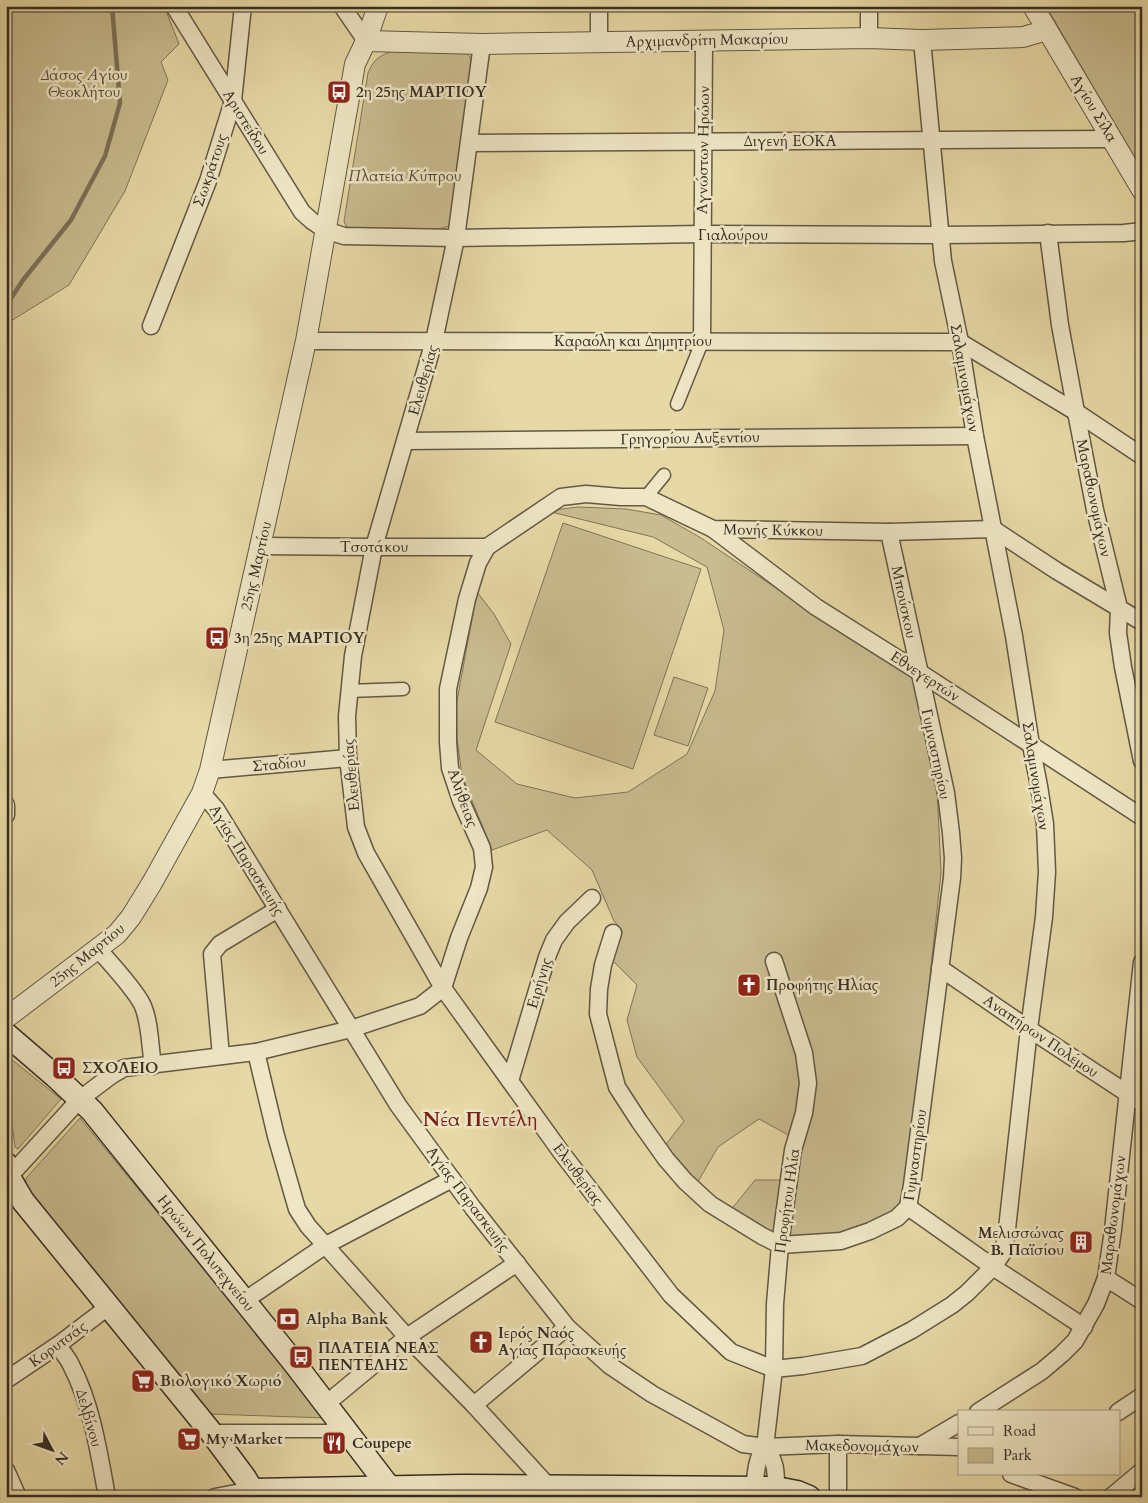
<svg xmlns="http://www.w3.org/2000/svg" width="1148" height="1503" viewBox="0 0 1148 1503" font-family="Cardo,serif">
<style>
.green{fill:#c9bc90;stroke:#80745a}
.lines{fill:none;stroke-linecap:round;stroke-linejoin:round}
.stream{stroke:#7c7158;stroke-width:4.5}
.pedestrian-casing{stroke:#625844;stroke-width:15}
.minor-casing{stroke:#625844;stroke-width:19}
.tertiary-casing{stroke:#625844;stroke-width:22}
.secondary-casing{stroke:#362d24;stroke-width:25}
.pedestrian{stroke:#efe6c5;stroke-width:12}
.minor{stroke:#efe6c5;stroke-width:16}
.tertiary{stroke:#efe6c5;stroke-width:20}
.secondary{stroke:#efe6c5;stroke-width:22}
.labels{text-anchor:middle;stroke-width:5;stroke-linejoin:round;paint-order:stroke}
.street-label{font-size:15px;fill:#362d24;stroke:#efe6c5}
.park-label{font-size:15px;font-style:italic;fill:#534a3a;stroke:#efe6c5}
.poi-label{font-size:15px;font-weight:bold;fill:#362d24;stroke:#efe6c5;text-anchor:start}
.district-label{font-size:20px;font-weight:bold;fill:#7a1f14;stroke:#efe6c5}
</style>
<rect width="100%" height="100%" fill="#e7d9a6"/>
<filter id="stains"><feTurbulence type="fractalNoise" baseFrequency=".004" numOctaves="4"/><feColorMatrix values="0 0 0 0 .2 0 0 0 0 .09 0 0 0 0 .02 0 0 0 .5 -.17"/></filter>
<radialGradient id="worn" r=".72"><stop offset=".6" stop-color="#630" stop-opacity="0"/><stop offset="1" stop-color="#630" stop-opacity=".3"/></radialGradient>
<!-- green -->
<g class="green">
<polygon points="6,6 164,6 179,44 161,62 168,80 125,191 69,285 6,324"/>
<polygon points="1046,6 1142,6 1142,171"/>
<path d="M393,51L461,52L468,54L471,59V72L453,222L449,226L439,229H352L346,226L344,221L368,73C373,60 380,55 393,51Z"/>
<polygon points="578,507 626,509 661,515 701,538 809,610 916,676 937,788 941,873 907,1192 896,1208 873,1228 788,1242 730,1211 755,1180 784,1180 792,1137 759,1119 718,1147 696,1185 664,1147 684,1121 637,1057 627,1020 637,985 613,961 622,930 614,921 592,870 547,830 492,850 462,776 457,738 456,706 477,592 494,614 511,644 476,750 517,784 575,798 628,792 687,754 715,691 724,630 707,567 653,537 547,511"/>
<polygon points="563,523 701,569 633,769 495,722"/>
<polygon points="674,677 708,688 688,746 654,735"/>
<polygon points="6,1055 61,1099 18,1149 15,1147 6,1076"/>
<polygon points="80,1118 326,1418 209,1414 21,1189 27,1177"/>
</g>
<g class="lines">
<!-- stream -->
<polyline class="stream" points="6,306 23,280 71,220 105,156 120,103 112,6"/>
<!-- pedestrian casing -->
<g class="pedestrian-casing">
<g id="pedestrian">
<polyline points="677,404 702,342"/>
<polyline points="646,497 664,475"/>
<polyline points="349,691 403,689"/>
<polyline points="210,1431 327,1431 341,1425"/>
</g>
</g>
<!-- minor casing -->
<g class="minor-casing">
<g id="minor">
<polyline points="174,6 302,212 312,221 325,230 344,236 456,238 702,234 941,235 1124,233 1142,231"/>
<polyline points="342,6 366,41"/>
<polyline points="869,38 869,6"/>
<polyline points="599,41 599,6"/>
<polyline points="482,44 456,238 434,341 374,547 353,656 347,716 348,758 356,827 366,853 443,988 561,1152 671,1295 731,1352 774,1369 803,1366 862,1356 912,1330 952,1305 967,1293 993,1267 1002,1254 1006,1238 1029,1029 1044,917 1047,872 1045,824 1039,786 1031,745 1014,636 975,436 960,342 943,261 922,40"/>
<polyline points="469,143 1112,139"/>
<polyline points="1048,233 1060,325 1076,412 1095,510 1119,608 1118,633 1123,667 1142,761"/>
<polyline points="151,326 208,181 233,101 243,6"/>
<polyline points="306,341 960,342"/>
<polyline points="702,342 704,41"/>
<polyline points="960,342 1076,412 1142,456"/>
<polyline points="405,441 975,436"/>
<polyline points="713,529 816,607 919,672 1142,817"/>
<polyline points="993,529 1057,571 1142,622"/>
<polyline points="261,546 374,547 487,547"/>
<polyline points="210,770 348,758"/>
<polyline points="202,793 216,809 398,1105 473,1208 567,1327 609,1365 652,1394 743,1444 765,1447 838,1444 959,1447"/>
<polyline points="6,805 6,815"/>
<polyline points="613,933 603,965 599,989 598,1014 617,1087 639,1121 666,1159 685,1181 710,1204 762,1236 780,1245 841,1241 870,1231 897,1218 908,1207 912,1185 952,878 953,858 951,833 946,793 889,532"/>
<path d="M98,949C111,964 133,987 142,1004C150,1020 150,1047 153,1066"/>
<polyline points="940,968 1029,1029 1142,1103"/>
<polyline points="443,988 459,938 479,888 484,867 482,848 461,801 450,768 448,742 448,689 467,599 478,563 487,547 561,497 586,494 621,497 646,497 713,529 889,532 993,529"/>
<polyline points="256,1052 276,1136 297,1209 308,1226 407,1337 474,1405 549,1487"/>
<polyline points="221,1056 212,954 220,944 278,909"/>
<polyline points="510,1081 547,957 554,940 567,922 592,898"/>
<polyline points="6,1180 80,1099 112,1075 124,1068 256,1052 351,1029 420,1006 443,988"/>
<polyline points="908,1207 993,1267 1084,1327"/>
<polyline points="1106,1278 1142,1301"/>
<polyline points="244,1301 326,1245 452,1179"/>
<path d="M58,1345C62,1352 68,1358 71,1365C92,1405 99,1453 107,1497"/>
<polyline points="6,1380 58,1345 108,1307"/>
<polyline points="326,1404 407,1337 517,1263"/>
<polyline points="474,1405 567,1327"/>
<polyline points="978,1412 1042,1371 1062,1354 1075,1341 1096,1304 1106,1278 1113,1230 1142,962"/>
<polyline points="1118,1412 1142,1396"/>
<polyline points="920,1446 959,1423"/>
<path d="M765,1447C776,1462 776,1470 776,1488"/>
<polyline points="6,1470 18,1497"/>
<polyline points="1011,1474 1075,1497"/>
<path d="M754,1489C756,1473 756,1459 765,1447L774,1369L775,1304L780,1245L793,1150L804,1113L808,1083L804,1053L774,961"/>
<polyline points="215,1497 252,1490"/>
<polyline points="838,1497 838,1444"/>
<polyline points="1111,1497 1142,1471"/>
</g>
</g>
<!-- tertiary casing -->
<g class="tertiary-casing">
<g id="tertiary">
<polyline points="1033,6 1142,190"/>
<polyline points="366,41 482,44 869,38 922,40 1023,37 1037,33 1045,27"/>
<polyline points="6,1018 117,934 131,917 152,883 202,793 210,770 306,341 355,64 366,41 378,6"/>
</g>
</g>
<!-- secondary casing -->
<g class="secondary-casing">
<g id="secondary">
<polyline points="6,1034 56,1077 92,1111 295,1364 389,1487"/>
<polyline points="6,1164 9,1177 23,1201 210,1431 245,1478 252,1490 462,1486 776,1488 797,1492 809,1497"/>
</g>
</g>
<!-- pedestrian -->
<use href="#pedestrian" class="pedestrian"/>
<!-- minor -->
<use href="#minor" class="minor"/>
<!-- tertiary -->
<use href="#tertiary" class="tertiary"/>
<!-- secondary -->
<use href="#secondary" class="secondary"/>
</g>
<!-- icons -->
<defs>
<g id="bus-square" transform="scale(1.25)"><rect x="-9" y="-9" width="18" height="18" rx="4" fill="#8f2418" stroke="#efe6c5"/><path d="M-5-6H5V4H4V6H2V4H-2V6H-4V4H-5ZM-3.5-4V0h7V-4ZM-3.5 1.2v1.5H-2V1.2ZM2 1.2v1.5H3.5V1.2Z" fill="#fff"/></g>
<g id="church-square" transform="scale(1.25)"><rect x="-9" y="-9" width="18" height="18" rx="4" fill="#8f2418" stroke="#efe6c5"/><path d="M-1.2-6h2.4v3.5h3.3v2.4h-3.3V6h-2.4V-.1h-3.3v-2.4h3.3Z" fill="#fff"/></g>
<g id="building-square" transform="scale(1.25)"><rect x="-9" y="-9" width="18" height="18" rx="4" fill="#8f2418" stroke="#efe6c5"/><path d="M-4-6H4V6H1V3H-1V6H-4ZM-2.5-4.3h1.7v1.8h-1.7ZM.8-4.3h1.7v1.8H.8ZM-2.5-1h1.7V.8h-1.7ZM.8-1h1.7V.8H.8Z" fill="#fff"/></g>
<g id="bank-square" transform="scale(1.25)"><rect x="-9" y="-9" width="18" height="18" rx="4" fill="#8f2418" stroke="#efe6c5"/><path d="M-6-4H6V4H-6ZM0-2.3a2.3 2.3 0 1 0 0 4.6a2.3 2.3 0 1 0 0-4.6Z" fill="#fff"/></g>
<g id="supermarket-square" transform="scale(1.25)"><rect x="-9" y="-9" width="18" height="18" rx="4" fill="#8f2418" stroke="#efe6c5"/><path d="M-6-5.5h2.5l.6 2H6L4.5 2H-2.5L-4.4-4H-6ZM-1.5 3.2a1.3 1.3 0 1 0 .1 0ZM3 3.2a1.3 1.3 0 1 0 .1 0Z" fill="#fff"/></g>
<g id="restaurant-square" transform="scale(1.25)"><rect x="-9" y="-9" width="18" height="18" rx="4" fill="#8f2418" stroke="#efe6c5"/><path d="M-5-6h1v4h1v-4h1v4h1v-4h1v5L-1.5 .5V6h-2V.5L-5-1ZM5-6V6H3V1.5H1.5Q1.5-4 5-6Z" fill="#fff"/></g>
</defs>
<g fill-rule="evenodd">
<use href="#bus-square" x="339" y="92"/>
<use href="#bus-square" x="217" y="638"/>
<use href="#church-square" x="749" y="985"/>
<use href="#bus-square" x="64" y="1068"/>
<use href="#building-square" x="1081" y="1242"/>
<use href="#bank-square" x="288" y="1319"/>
<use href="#church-square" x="481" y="1342"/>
<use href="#bus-square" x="301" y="1357"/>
<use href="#supermarket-square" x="143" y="1381"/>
<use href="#supermarket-square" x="189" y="1439"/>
<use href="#restaurant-square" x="334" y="1443"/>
</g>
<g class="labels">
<!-- street labels -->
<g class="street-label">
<text transform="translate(707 40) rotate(-1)" y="5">Αρχιμανδρίτη Μακαρίου</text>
<text transform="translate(1094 108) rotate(59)" y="5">Αγίου Σίλα</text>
<text transform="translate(246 122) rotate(58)" y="5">Αριστείδου</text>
<text x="790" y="146">Διγενή ΕΟΚΑ</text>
<text transform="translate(703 150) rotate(-89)" y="5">Αγνώστων Ηρώων</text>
<text transform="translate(210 170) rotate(-71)" y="5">Σωκράτους</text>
<text x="733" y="240">Γιαλούρου</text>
<text x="633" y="346">Καραόλη και Δημητρίου</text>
<text transform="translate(965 378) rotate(80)" y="5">Σαλαμινομάχων</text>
<text transform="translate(423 380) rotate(-74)" y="5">Ελευθερίας</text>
<text transform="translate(690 438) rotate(-1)" y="5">Γρηγορίου Αυξεντίου</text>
<text transform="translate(1094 498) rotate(78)" y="5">Μαραθωνομάχων</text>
<text transform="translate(773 530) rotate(1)" y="5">Μονής Κύκκου</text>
<text x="374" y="552">Τσοτάκου</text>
<text transform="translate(256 566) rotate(-77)" y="5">25ης Μαρτίου</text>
<text transform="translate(904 602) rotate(78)" y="5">Μπούσκου</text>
<text transform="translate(925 676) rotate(33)" y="5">Εθνεγερτών</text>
<text transform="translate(936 754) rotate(78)" y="5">Γυμναστηρίου</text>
<text transform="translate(279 764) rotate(-5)" y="5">Σταδίου</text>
<text transform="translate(351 775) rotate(-95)" y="5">Ελευθερίας</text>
<text transform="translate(1036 776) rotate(81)" y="5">Σαλαμινομάχων</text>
<text transform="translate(463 798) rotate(70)" y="5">Αλήθειας</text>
<text transform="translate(247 860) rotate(58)" y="5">Αγίας Παρασκευής</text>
<text transform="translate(87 955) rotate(-39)" y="5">25ης Μαρτίου</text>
<text transform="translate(539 983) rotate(-73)" y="5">Ειρήνης</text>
<text transform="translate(1041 1036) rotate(34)" y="5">Αναπήρων Πολέμου</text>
<text transform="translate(915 1155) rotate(-82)" y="5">Γυμναστηρίου</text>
<text transform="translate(578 1174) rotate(53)" y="5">Ελευθερίας</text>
<text transform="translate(468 1199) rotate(53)" y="5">Αγίας Παρασκευής</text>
<text transform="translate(787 1201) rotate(-82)" y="5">Προφήτου Ηλία</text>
<text transform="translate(1113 1215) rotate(-83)" y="5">Μαραθωνομάχων</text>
<text transform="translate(206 1253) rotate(51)" y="5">Ηρώων Πολυτεχνείου</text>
<text transform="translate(58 1344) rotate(-36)" y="5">Κορυτσάς</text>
<text transform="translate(89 1418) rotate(74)" y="5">Δελβίνου</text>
<text transform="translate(862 1446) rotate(1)" y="5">Μακεδονομάχων</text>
</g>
<!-- park labels -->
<g class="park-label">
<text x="84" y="80">Δάσος Αγίου<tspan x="84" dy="17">Θεοκλήτου</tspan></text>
<text x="405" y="181">Πλατεία Κύπρου</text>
</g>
<!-- poi labels -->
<g class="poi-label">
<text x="356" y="97">2η 25ης ΜΑΡΤΙΟΥ</text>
<text x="234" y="643">3η 25ης ΜΑΡΤΙΟΥ</text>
<text x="766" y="990">Προφήτης Ηλίας</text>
<text x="82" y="1073">ΣΧΟΛΕΙΟ</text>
<text x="1064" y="1238" text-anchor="end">Μελισσώνας<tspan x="1064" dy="17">B. Παϊσίου</tspan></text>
<text x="306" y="1324">Alpha Bank</text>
<text x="498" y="1338">Ιερός Ναός<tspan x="498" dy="17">Αγίας Παρασκευής</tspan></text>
<text x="318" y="1353">ΠΛΑΤΕΙΑ ΝΕΑΣ<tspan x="318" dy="17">ΠΕΝΤΕΛΗΣ</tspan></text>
<text x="160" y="1386">Βιολογικό Χωριό</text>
<text x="206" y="1444">My Market</text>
<text x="352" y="1448">Coupepe</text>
</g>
<!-- district labels -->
<g class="district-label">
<text x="480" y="1126">Νέα Πεντέλη</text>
</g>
</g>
<!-- margin -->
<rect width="1148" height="1503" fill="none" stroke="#e7d9a6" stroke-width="25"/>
<rect x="8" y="8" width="1133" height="1488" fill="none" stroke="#362d24" stroke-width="2.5"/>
<rect x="12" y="12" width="1123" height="1478" fill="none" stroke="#362d24"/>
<!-- legend -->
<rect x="958" y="1410" width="162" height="65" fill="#efe6c5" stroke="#a59c85"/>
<rect x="968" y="1427" width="25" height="8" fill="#efe6c5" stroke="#a59c85"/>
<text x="1003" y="1436" font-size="15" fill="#362d24">Road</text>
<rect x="968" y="1448" width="25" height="15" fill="#c9bc90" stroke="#a59c85"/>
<text x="1003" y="1460" font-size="15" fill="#362d24">Park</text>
<!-- north arrow -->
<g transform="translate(52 1450) rotate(131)" stroke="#efe6c5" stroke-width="4" paint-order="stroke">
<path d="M0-4L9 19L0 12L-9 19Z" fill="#362d24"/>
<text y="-8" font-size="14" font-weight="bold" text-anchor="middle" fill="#362d24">N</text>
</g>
<rect width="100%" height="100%" filter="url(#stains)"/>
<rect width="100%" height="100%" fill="url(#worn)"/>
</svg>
